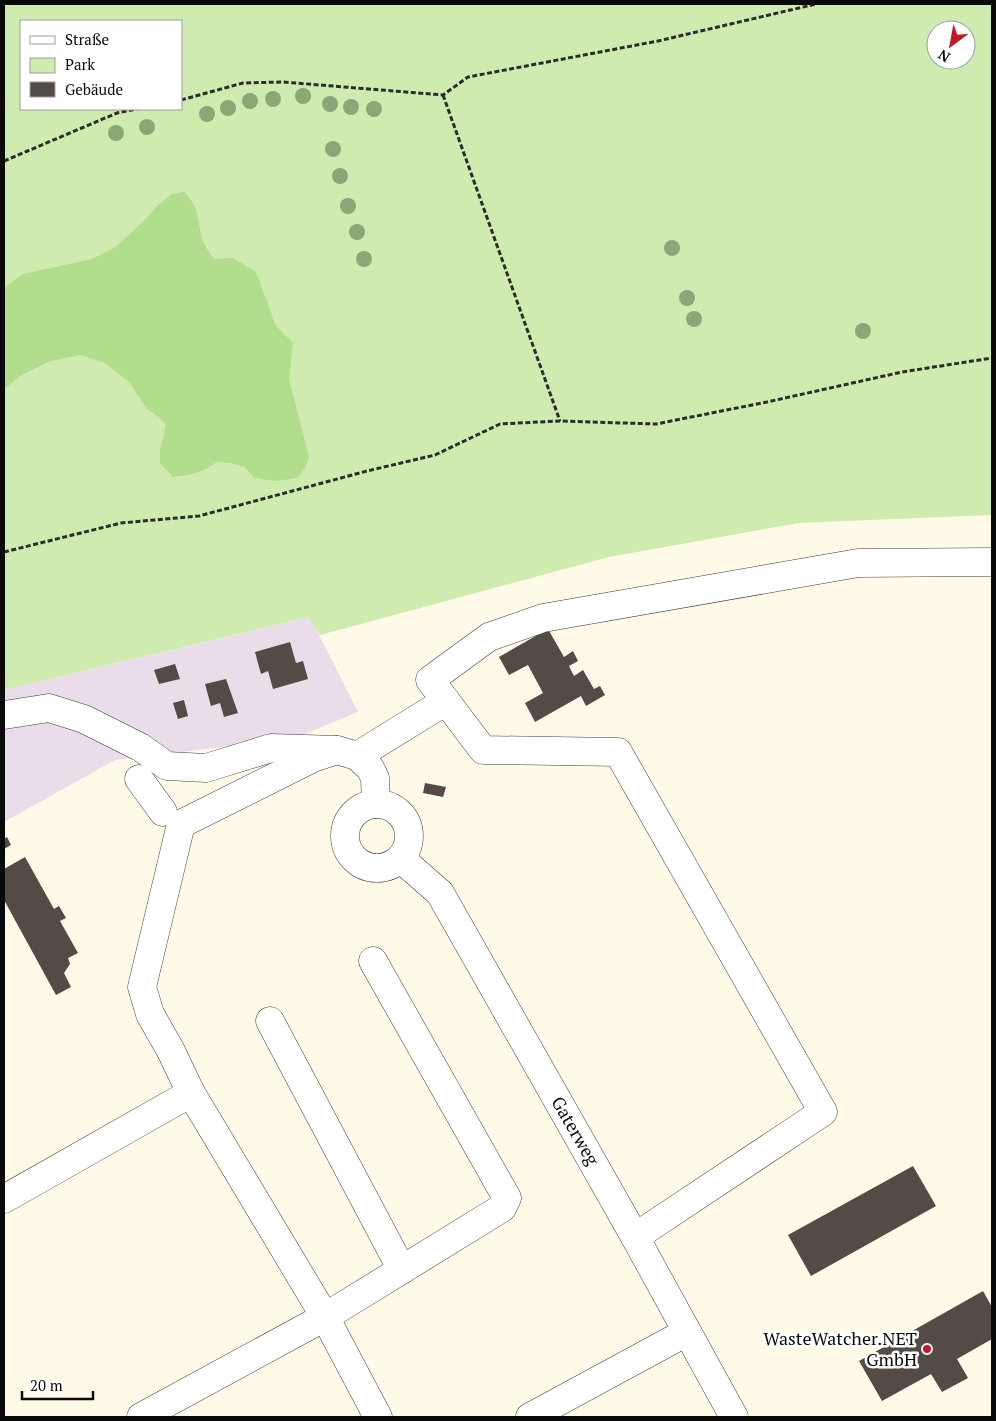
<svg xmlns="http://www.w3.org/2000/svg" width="996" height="1421" viewBox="0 0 996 1421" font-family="'PT Serif',serif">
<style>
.industrial{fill:#e9ddea}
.green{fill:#cfebaf;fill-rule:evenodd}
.forest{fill:#b2dd8d}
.building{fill:#534b46}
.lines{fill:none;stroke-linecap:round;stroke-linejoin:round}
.minor-casing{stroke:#3d3d3d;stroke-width:29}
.path{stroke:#2c2c2c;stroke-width:3;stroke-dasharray:5 2.5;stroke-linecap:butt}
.minor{stroke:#fff;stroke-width:28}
.tree{fill:#89a875}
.poi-dot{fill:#c21a24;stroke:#fff;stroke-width:2}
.labels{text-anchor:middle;stroke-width:5;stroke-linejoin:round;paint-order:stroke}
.street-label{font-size:18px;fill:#0a0a0a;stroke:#fff}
.poi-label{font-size:18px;fill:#0a0a0a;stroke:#fff;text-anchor:end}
</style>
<rect width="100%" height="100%" fill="#fffae7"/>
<!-- industrial -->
<polygon class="industrial" points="310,617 358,712 295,738 115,760 4,822 4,690"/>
<!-- green -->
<path class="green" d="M4,4H992V515L799,523L609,557L320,635L309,617L4,690ZM21,21H181V109H21ZM936,30H966V60H936Z"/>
<!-- forest -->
<path class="forest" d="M184,192C202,210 196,220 203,241C205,247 210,253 214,259L233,258L256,272L276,326L293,343L289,379L309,457L305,468L298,478L275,481L254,478L245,467L230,463L217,462L204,470L189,475L173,477L160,463V450L166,425L159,417L147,409L129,382L105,363L80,355L51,361L23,374L4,389V288L23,274L92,259L114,248L143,222L158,205L172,194Z"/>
<!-- building -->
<g class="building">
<polygon points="548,629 564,657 573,651 578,661 569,666 574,676 583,670 594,689 600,686 605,695 586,706 581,696 535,722 525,703 543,693 528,665 509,675 499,657"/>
<polygon points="290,642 296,663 303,661 308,679 273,689 268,671 261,674 255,652"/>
<polygon points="175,664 180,679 159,684 154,670"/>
<polygon points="226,679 238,713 224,717 220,703 211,706 205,684"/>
<polygon points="184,700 188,716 178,719 173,703"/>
<polygon points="425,783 446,787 443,797 423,793"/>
<polygon points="7,837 11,845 4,849 4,839"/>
<polygon points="25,857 54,909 59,906 66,918 60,921 78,953 68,958 70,964 64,973 71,987 56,995 4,900 4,869"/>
<polygon points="913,1166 936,1206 811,1276 788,1235"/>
<polygon points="983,1291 992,1307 992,1339 957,1359 968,1378 942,1392 931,1374 882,1401 859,1361"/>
</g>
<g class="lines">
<!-- minor casing -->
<g class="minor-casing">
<g id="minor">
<polyline points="4,715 49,708 84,719 140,747 167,766 206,768 271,748 337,750 357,756 370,768 375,778 376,804"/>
<polyline points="357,756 446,701"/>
<polyline points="139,779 163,812"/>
<circle cx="377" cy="836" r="32"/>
<polyline points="400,858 440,893 635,1237 734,1417"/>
<polyline points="270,1021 402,1270"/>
<polyline points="191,1093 325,1317 378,1417"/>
<polyline points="4,1199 191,1093 171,1051 150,1014 142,987 181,824 313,758 337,750"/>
<polyline points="635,1237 823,1112 618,752 483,750 430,680 489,637 543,618 858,563 992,562"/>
<polyline points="141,1417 325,1317 502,1208 507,1198 373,961"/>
<polyline points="530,1417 687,1332"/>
</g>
</g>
<!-- path -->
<g class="path">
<polyline points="443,95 560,421"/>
<polyline points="181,100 243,83 283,82 443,95 468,77 658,41 816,4"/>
<polyline points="4,161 117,113 137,109"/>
<polyline points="4,552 121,523 199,516 367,471 435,455 500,424 560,421 656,424 767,402 902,372 992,358"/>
</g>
<!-- minor -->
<use href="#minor" class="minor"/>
</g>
<!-- trees -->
<g class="tree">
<circle cx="303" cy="96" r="8"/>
<circle cx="273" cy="99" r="8"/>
<circle cx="250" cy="101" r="8"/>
<circle cx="330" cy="104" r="8"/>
<circle cx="351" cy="107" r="8"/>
<circle cx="228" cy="108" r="8"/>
<circle cx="374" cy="109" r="8"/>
<circle cx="207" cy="114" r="8"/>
<circle cx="147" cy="127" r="8"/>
<circle cx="116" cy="133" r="8"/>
<circle cx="333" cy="149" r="8"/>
<circle cx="340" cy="176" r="8"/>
<circle cx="348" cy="206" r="8"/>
<circle cx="357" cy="232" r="8"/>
<circle cx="672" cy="248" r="8"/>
<circle cx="364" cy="259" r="8"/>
<circle cx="687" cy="298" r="8"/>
<circle cx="694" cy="319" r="8"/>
<circle cx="863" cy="331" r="8"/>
</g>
<!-- markers -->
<circle class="poi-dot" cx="927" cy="1349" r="5"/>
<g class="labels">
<!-- street labels -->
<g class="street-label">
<text transform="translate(575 1131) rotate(60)" y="6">Gaterweg</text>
</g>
<!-- poi labels -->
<g class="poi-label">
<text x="917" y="1345">WasteWatcher.NET<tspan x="917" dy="21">GmbH</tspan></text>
</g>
</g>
<!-- border -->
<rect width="996" height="1421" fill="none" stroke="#0a0a0a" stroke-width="10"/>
<!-- legend -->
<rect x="20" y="20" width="162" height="90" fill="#ffffff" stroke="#9d9d9d"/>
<rect x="30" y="36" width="25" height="8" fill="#ffffff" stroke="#9d9d9d"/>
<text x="65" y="45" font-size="15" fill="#0a0a0a">Straße</text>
<rect x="30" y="58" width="25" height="15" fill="#cfebaf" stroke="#9d9d9d"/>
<text x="65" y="70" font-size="15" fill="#0a0a0a">Park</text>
<rect x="30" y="82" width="25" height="15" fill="#534b46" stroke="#9d9d9d"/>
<text x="65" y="95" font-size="15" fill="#0a0a0a">Gebäude</text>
<!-- north arrow -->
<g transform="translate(951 45) rotate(212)"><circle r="24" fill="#ffffff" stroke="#9d9d9d"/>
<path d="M0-4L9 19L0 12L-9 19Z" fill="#c21a24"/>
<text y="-8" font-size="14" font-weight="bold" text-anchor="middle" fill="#0a0a0a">N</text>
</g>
<!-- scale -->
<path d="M22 1391v8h71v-8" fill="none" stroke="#0a0a0a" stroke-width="2.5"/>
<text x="30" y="1391" font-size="15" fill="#0a0a0a" stroke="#ffffff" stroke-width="4" paint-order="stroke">20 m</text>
</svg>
